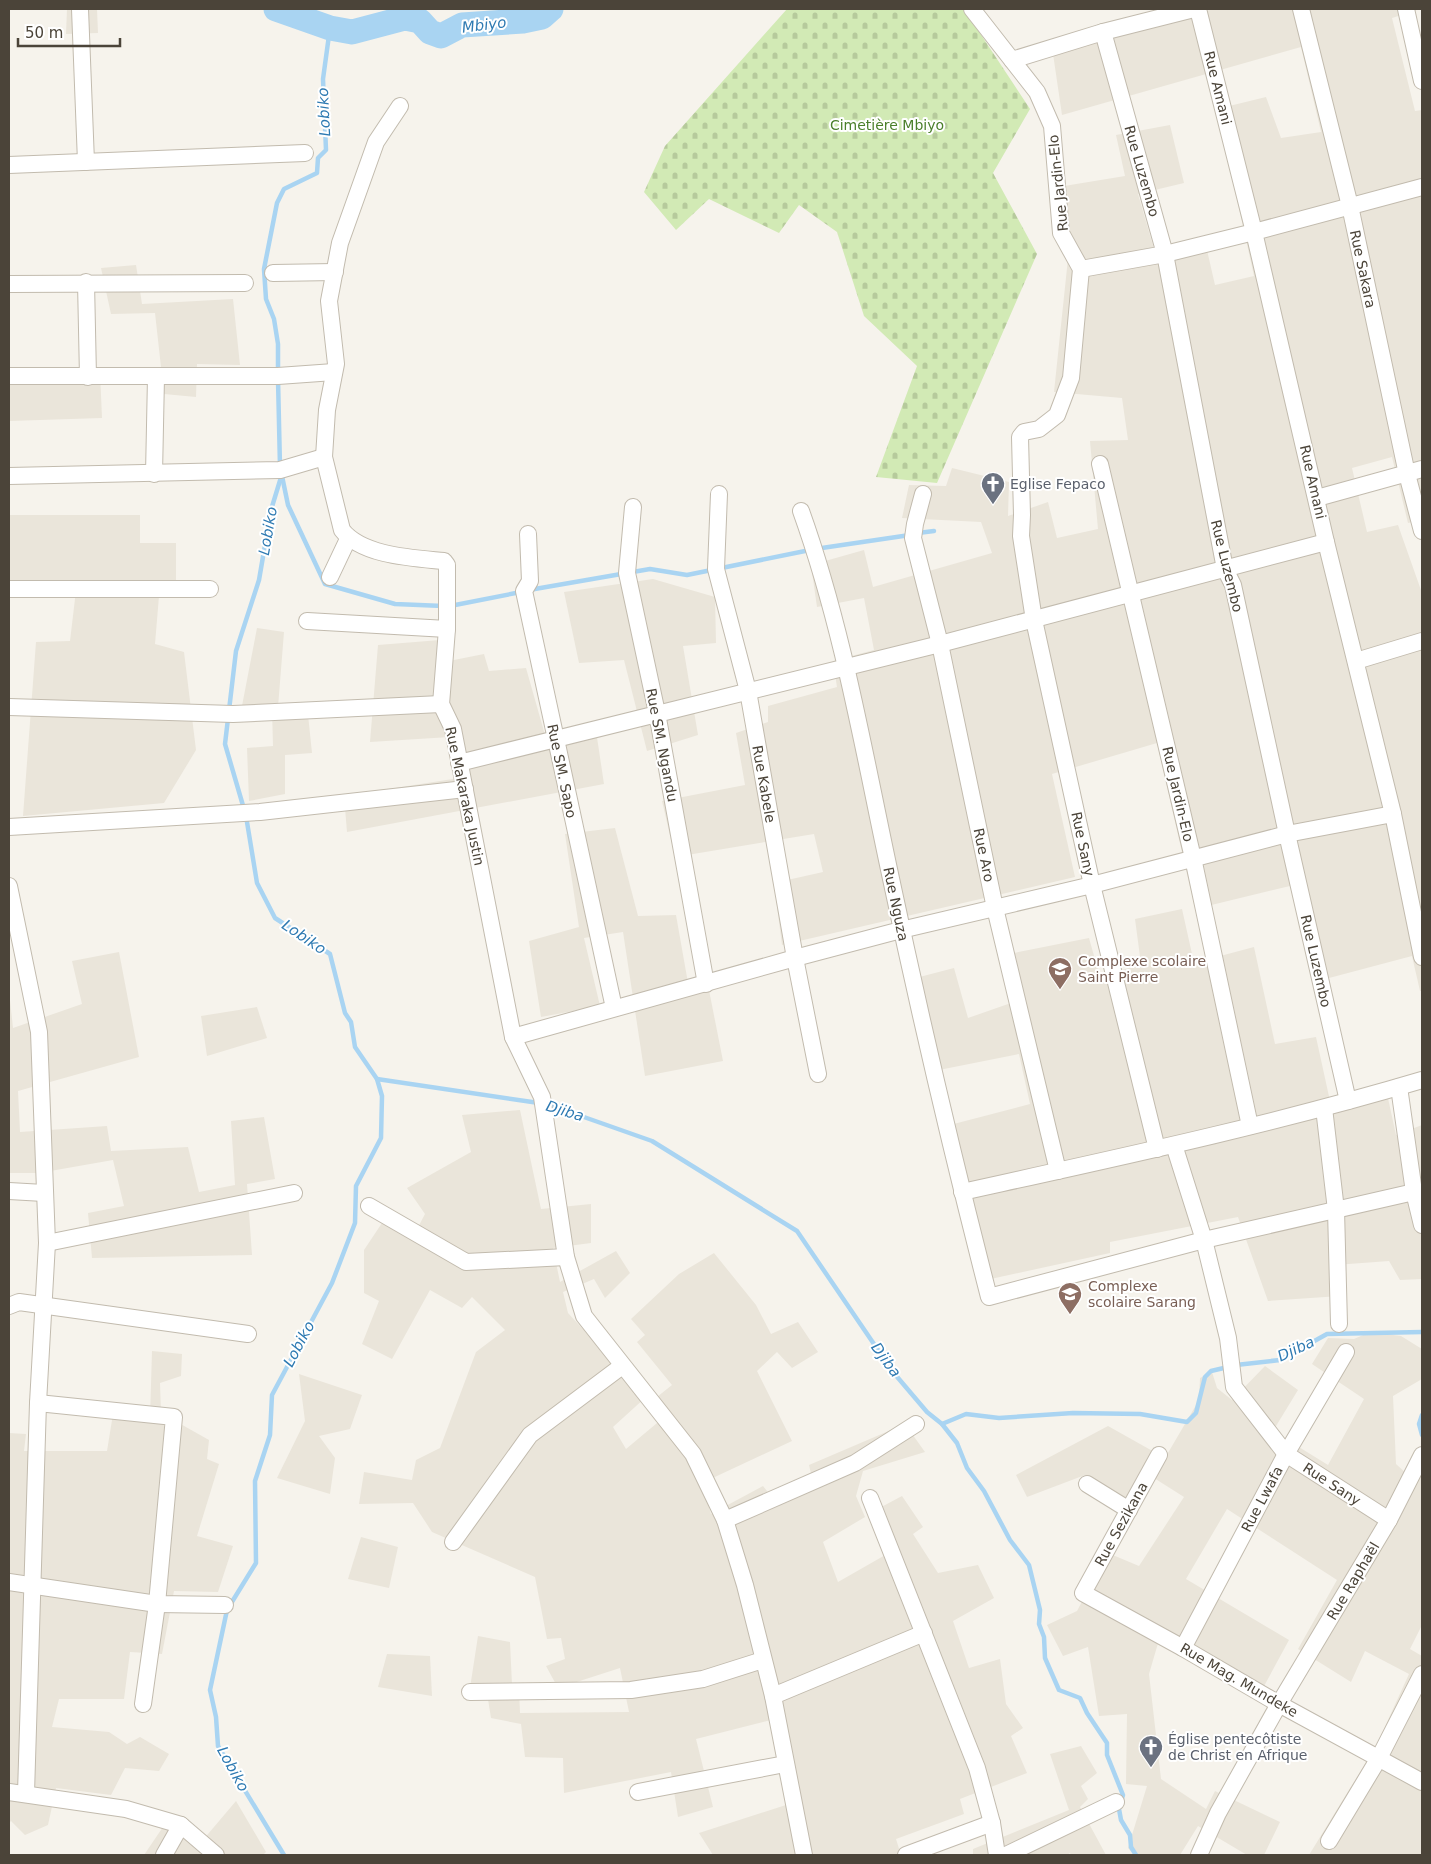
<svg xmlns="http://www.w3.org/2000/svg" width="1431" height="1864" viewBox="0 0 1431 1864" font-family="'DejaVu Sans',sans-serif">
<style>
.residential{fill:#eae5da}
.cemetery{fill:url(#cemetery-stones)}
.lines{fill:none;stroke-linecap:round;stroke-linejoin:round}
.stream{stroke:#a9d4f2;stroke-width:4.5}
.river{stroke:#a9d4f2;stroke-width:25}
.minor-casing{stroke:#c2bbae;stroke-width:18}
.minor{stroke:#fff;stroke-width:16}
.labels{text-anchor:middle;stroke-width:4;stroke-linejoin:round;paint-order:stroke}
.street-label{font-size:14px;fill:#4b4439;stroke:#fff}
.park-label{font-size:14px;fill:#4a7f2a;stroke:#fff}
.worship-label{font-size:14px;fill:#5b616d;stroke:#fff;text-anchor:start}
.education-label{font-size:14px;fill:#785e54;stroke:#fff;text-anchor:start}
.water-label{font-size:15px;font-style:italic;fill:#2e7ab2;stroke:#fff}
</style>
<defs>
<pattern id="cemetery-stones" width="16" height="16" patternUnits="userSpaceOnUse" patternTransform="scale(1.25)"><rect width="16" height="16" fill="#d2eab5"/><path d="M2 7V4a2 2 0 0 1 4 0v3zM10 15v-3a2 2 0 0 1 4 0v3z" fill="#b6ca9c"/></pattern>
</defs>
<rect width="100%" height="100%" fill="#f6f3ec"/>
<!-- residential -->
<g class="residential">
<polygon points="67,9 97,9 98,33 66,34"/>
<polygon points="1214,9 1420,9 1392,18 1415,111 1422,110 1422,520 1408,523 1392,457 1352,468 1367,532 1398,525 1422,593 1422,991 1420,991 1412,956 1314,982 1290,886 1195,909 1157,743 1052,774 1075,877 782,945 774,883 823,872 814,834 675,857 662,801 745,785 736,733 768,722 768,706 837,687 833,661 874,650 864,598 817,607 811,565 864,550 873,587 992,553 981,522 902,518 909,485 946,486 952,468 1009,482 1008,516 1048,502 1057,538 1098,529 1090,441 1128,440 1122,398 1054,392 1069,249 1058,187 1125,176 1116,135 1170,125 1184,183 1138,194 1154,249 1204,237 1215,285 1254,276 1217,109 1266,97 1281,138 1321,132 1301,47 1062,115 1052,47"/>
<polygon points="136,265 142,304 233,299 240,365 197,364 196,397 164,394 155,313 111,314 101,268"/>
<polygon points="100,372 102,418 9,421 9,373"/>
<polygon points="9,515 140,515 140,543 176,543 176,593 159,596 155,644 184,652 196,750 164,803 23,816 36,642 70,641 77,582 9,581"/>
<polygon points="653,579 715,597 716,643 683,646 698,735 647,751 624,660 579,663 564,592"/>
<polygon points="257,628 284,632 278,707 307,705 312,753 285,755 285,794 249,801 247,748 273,746 272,710 241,711"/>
<polygon points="440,640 444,662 484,654 489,671 526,668 545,735 595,724 604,784 347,832 344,796 459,778 450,737 370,742 378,645"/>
<polygon points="615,828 638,916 676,915 688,983 707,980 723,1061 645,1076 623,932 584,938 600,1006 541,1017 529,941 579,927 565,834"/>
<polygon points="1182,909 1194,963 1254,947 1275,1044 1316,1037 1330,1101 1386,1089 1396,1135 1422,1125 1422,1279 1400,1280 1389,1261 1335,1265 1340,1296 1268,1301 1238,1217 1110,1242 1110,1253 977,1282 946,1126 1030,1104 1019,1054 929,1072 908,980 954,968 968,1018 1011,1003 999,956 1089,938 1100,977 1141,964 1135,919"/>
<polygon points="119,952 139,1057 18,1091 20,1132 107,1126 111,1151 188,1147 199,1192 235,1185 231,1121 264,1117 275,1179 247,1184 252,1255 92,1258 88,1213 124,1206 113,1160 39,1173 9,1173 9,991 13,1028 82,1004 72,961"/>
<polygon points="257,1007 267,1038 207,1056 201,1016"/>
<polygon points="520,1110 541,1209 591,1204 591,1243 553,1248 560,1282 616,1251 630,1273 605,1298 594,1279 563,1292 568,1313 646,1397 613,1427 626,1449 669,1413 657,1397 672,1385 637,1342 645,1335 631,1319 679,1274 714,1253 756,1305 771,1334 798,1322 818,1352 792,1368 777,1352 757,1371 792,1441 702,1483 711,1514 763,1486 775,1501 812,1478 809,1465 905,1424 925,1452 863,1471 856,1496 865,1517 823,1542 838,1582 887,1554 872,1512 902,1496 923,1527 913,1534 938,1573 978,1565 994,1598 953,1621 969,1668 1000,1659 1006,1704 1023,1728 1011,1736 1027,1773 960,1799 964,1814 896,1839 901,1855 713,1855 699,1833 789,1804 771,1720 696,1739 713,1807 678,1817 671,1772 564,1793 563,1758 525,1757 521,1724 491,1718 487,1693 470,1688 478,1636 510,1642 512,1685 519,1688 520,1713 629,1712 620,1668 558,1688 546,1666 565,1659 561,1638 547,1639 535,1577 432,1532 413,1503 359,1504 364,1472 412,1480 416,1460 440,1448 476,1352 505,1330 472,1297 462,1308 430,1290 392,1359 362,1344 379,1301 364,1293 364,1250 386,1217 415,1233 425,1214 407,1188 471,1152 462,1115"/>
<polygon points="1370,1332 1401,1336 1422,1349 1422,1379 1393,1396 1396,1464 1407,1474 1422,1461 1422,1625 1410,1649 1422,1656 1422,1855 1309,1855 1376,1746 1409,1674 1365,1651 1351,1682 1298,1649 1337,1580 1227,1509 1186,1579 1289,1640 1263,1688 1161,1633 1149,1674 1161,1779 1206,1809 1215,1791 1280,1822 1264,1855 1247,1855 1198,1826 1180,1855 1134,1855 1128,1848 1147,1786 1126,1784 1127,1714 1099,1716 1088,1647 1063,1656 1047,1625 1077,1611 1108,1553 1139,1566 1184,1497 1154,1478 1134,1508 1085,1475 1027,1497 1016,1475 1108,1426 1165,1458 1199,1400 1200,1378 1212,1372 1217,1388 1232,1400 1265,1366 1298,1390 1273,1431 1328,1465 1364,1399 1312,1364 1328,1338 1354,1339"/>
<polygon points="152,1351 182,1354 181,1376 160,1383 161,1413 209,1440 207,1459 219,1464 197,1536 233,1546 218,1592 174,1591 162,1654 130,1652 124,1699 59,1699 52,1727 109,1732 127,1744 140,1737 169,1754 159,1771 125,1768 111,1795 56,1788 48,1825 25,1835 11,1821 9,1823 9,1433 26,1434 24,1451 107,1451 113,1414 150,1418"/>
<polygon points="299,1374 362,1395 350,1429 319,1436 335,1458 330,1494 277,1478 305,1421"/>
<polygon points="361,1537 398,1547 389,1588 348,1579"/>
<polygon points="387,1654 430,1656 432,1696 378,1687"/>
<polygon points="1081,1746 1097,1773 1081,1786 1088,1799 1080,1807 1106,1855 1071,1855 1070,1853 1067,1855 973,1855 973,1849 1069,1810 1050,1754"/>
<polygon points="236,1801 266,1852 263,1855 144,1855 165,1824 197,1847"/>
</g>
<!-- cemetery -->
<polygon class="cemetery" points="787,9 964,9 1030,109 993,173 1037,254 937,483 876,477 917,366 864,316 837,232 799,205 779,233 709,199 676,230 644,192 665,146"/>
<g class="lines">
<!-- stream -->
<g class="stream">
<polyline points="278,372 278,344 274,319 266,299 264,269 277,203 284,189 317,173 318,158 326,150 323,79 330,28"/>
<polyline points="278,379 280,467"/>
<polyline points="282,476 288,505 325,584 395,604 443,606"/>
<polyline points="918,533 934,531"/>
<polyline points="529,590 650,569 687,575 815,549 910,535"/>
<polyline points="450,606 521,592"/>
<polyline points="244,809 225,744 236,651 259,580 271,510 282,474"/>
<polyline points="246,816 257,883 275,918 330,954 345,1013 351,1022 355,1047 377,1079 382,1096 381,1138 356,1186 355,1223 332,1283 272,1395 270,1435 255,1481 256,1563 227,1610 210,1690 216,1717 218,1746 284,1855"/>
<polyline points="377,1079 539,1103"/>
<polyline points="547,1104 652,1141 797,1231 893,1372 927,1412 942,1424 957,1443 967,1468 984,1491 1010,1540 1029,1565 1040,1610 1039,1624 1044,1637 1045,1658 1059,1690 1080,1698 1087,1713 1107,1743 1107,1755 1123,1795 1119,1809 1121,1820 1130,1835 1131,1847 1136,1855"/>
<polyline points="1236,1365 1280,1360 1327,1334 1422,1332"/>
<polyline points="1422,1415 1419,1424 1422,1435"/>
<polyline points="942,1424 966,1414 999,1418 1073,1413 1140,1414 1187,1422 1196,1413 1205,1377 1211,1371 1228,1367"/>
</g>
<!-- river -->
<polyline class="river" points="276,9 330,28 352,32 405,18 420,21 430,32 441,36 462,25 523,21 542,17 551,9"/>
<!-- minor casing -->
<g class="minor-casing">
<g id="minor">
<polyline points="80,9 86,162"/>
<polyline points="972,9 1037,92 1052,126 1061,233 1081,269 1071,378 1057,415 1039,429 1024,432 1020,437 1022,515 1021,536 1034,620 1092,885 1157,1149"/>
<polyline points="1198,9 1254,232 1326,542 1393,814 1422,957"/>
<polyline points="1301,9 1350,206 1407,474 1422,531"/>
<polyline points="1406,9 1422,81"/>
<polyline points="1103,32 1165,254 1225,569 1233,585 1287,834 1348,1101"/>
<polyline points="1012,60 1103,32 1194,9"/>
<path d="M400,106L376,142L340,243L329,301L336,364L327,410L324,457L342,530C362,556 413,558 444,561L447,565V629L441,704L453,729L513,1037L542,1097L566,1257L584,1316L693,1454L725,1520L745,1585L773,1696L804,1855"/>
<polyline points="9,165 305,153"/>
<polyline points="1081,269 1165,254 1254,232 1422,187"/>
<polyline points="273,273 335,272"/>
<polyline points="86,282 88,377"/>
<polyline points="9,284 245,283"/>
<polyline points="9,376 278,376 334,372"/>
<polyline points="1100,464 1193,858 1250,1126"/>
<polyline points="154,474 156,377"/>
<polyline points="9,476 280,470 324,457"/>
<polyline points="719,494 716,569 748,691 795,958 818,1074"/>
<polyline points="923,494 915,524 913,538 940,644 995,908 1058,1171"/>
<polyline points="1317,498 1422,469"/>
<polyline points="633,507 627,573 657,713 706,984"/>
<path d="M801,511C843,628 864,753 890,874C920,1016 953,1157 989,1297L1204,1240L1414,1192"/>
<polyline points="528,534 530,581 524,591 614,1008"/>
<polyline points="330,577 348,539"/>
<polyline points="9,589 210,589"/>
<polyline points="307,621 447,629"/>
<polyline points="1356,661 1422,641"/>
<polyline points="9,707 233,714 441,704"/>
<polyline points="459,763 940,644 1326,542"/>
<polyline points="9,827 260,812 465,789"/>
<polyline points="9,886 39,1032 47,1243 38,1403 26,1793"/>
<polyline points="513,1037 795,958 901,930 1092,885 1287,834 1393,814"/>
<polyline points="1399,1087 1414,1192 1422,1225"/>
<polyline points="1324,1108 1336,1210 1339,1324"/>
<polyline points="1174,1145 1204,1240 1228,1338 1234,1387 1286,1454 1389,1520"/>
<polyline points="9,1191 44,1193"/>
<path d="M962,1192C1116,1158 1271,1125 1422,1080"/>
<polyline points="369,1206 466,1262 566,1257"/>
<polyline points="47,1243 294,1193"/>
<polyline points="9,1306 19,1302 248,1334"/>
<polyline points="38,1403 174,1417 157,1604 143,1704"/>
<polyline points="1159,1455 1083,1593 1183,1648 1279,1704 1422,1782"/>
<polyline points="1087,1484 1129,1510"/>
<polyline points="870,1498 977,1768 992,1823 997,1855"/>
<polyline points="725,1520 855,1463 916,1424"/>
<polyline points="453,1542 530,1435 622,1366"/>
<polyline points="9,1582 157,1604 225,1605"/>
<polyline points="1183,1648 1286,1454 1346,1352"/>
<polyline points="470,1692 631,1690 703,1679 763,1660"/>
<polyline points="773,1696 924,1633"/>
<polyline points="9,1792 126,1809 181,1825 216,1855"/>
<polyline points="638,1792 785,1764"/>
<polyline points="1329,1841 1379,1758 1422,1674"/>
<polyline points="164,1855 181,1825"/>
<polyline points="906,1855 992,1823"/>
<polyline points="1006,1855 1116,1802"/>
<polyline points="1199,1855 1218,1813 1279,1704 1389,1520 1422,1455"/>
</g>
</g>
<!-- minor -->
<use href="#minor" class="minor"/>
</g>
<!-- icons -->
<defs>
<g id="church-pin" transform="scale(1.25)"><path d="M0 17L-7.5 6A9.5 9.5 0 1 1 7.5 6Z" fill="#6b7280" stroke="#fff"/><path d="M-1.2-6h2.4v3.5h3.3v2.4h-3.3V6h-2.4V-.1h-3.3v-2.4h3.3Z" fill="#fff"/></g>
<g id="school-pin" transform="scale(1.25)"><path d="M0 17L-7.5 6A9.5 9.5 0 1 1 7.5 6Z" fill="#8d6e63" stroke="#fff"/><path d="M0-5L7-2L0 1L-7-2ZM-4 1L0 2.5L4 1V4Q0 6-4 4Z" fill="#fff"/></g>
</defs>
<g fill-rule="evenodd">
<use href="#church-pin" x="993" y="484"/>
<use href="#school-pin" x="1060" y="969"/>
<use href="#school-pin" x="1070" y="1294"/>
<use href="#church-pin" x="1151" y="1747"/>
</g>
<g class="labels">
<!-- street labels -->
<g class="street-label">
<text transform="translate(1218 88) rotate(76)" y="5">Rue Amani</text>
<text transform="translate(1142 171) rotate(74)" y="5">Rue Luzembo</text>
<text transform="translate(1058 183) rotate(-96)" y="5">Rue Jardin-Elo</text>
<text transform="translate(1363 269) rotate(78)" y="5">Rue Sakara</text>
<text transform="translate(1313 482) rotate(77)" y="5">Rue Amani</text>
<text transform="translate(1227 566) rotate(76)" y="5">Rue Luzembo</text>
<text transform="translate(662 745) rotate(79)" y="5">Rue SM. Ngandu</text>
<text transform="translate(562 771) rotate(78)" y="5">Rue SM. Sapo</text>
<text transform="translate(764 784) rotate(80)" y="5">Rue Kabele</text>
<text transform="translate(1178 794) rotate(77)" y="5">Rue Jardin-Elo</text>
<text transform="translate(465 796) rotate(78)" y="5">Rue Makaraka Justin</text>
<text transform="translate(1083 844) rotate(78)" y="5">Rue Sany</text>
<text transform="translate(984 855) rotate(78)" y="5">Rue Aro</text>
<text transform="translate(896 904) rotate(78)" y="5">Rue Nguza</text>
<text transform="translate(1316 961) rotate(77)" y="5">Rue Luzembo</text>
<text transform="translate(1332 1484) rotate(33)" y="5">Rue Sany</text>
<text transform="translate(1262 1499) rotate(-62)" y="5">Rue Lwafa</text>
<text transform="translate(1121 1524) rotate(-61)" y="5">Rue Sezikana</text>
<text transform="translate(1353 1581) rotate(-59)" y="5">Rue Raphaël</text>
<text transform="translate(1239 1680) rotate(30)" y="5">Rue Mag. Mundeke</text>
</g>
<!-- park labels -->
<g class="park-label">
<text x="887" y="130">Cimetière Mbiyo</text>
</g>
<!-- worship labels -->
<g class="worship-label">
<text x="1010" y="489">Eglise Fepaco</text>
<text x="1168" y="1744">Église pentecôtiste<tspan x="1168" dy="16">de Christ en Afrique</tspan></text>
</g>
<!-- education labels -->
<g class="education-label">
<text x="1078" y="966">Complexe scolaire<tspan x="1078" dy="16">Saint Pierre</tspan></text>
<text x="1088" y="1291">Complexe<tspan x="1088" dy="16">scolaire Sarang</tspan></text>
</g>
<!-- water labels -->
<g class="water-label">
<text transform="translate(484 25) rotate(-7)" y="5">Mbiyo</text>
<text transform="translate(324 112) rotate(-93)" y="5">Lobiko</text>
<text transform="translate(268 531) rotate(-80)" y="5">Lobiko</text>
<text transform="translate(304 937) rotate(34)" y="5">Lobiko</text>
<text transform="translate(565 1111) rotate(17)" y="5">Djiba</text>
<text transform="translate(299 1344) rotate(-62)" y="5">Lobiko</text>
<text transform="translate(1296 1349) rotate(-25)" y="5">Djiba</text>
<text transform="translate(886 1360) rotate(54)" y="5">Djiba</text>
<text transform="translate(233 1769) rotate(61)" y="5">Lobiko</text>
</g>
</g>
<!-- border -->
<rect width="1431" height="1864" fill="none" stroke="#4b4439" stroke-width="20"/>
<!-- scale -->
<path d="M18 38v8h102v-8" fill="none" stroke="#4b4439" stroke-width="2.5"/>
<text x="25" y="38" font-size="15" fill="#4b4439" stroke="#ffffff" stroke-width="4" paint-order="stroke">50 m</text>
</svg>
